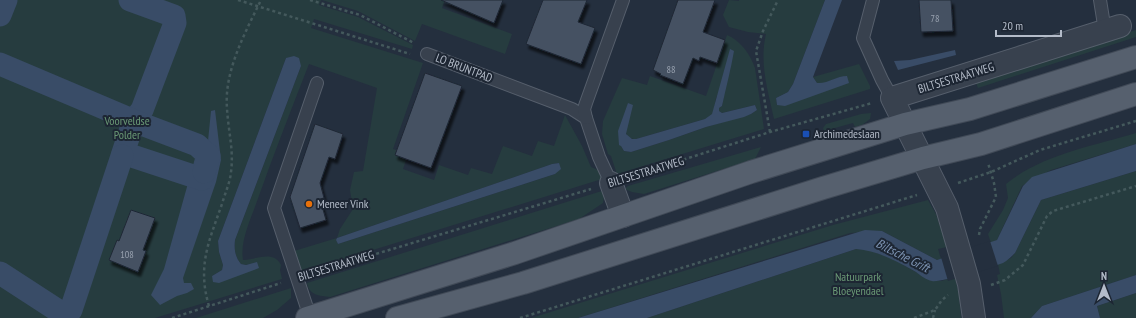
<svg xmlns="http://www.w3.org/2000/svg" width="1136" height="318" viewBox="0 0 1136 318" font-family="'PT Sans Narrow',sans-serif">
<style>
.green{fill:#263c3f;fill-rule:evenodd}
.water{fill:#394c67}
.pier{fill:#242f3e}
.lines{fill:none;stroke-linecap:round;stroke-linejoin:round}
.canal{stroke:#394c67;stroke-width:23}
.building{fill:#455162;stroke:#1f2835;filter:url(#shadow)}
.lane-casing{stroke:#565f6c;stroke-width:14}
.street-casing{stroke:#565f6c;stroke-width:24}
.primary-casing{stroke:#414a57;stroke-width:24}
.path{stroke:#44595c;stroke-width:2.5;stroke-dasharray:3 3;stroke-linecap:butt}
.lane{stroke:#38414e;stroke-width:12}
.street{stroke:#38414e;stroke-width:22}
.primary{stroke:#56606e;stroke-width:22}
.transit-dot{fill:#1a4fb4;stroke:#1d2633;stroke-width:1.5}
.food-dot{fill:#e8710a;stroke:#1d2633;stroke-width:1.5}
.labels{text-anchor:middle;stroke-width:4;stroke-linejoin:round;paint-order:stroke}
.number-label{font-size:10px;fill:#98a1af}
.street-label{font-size:12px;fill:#b4bcc9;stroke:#1d2633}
.park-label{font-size:12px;fill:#6b9a76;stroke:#1d2633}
.poi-label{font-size:12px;fill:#b4bcc9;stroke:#1d2633;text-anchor:start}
.water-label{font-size:13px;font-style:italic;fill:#7c92b1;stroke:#1d2633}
</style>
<defs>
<filter id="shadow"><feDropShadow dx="2.5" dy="4.5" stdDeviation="1" flood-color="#0009"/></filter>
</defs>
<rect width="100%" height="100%" fill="#242f3e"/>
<!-- green -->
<g class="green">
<path d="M0,0H321L319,5L358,17L413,45L412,49L314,19L311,28L423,63L393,149L408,154L403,169L434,180L439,165L468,175L471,168L492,174L503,146L532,156L538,141L554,146L565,115L582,146L591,167L598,170L602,179L302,272L294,251L337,238L340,229L353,209L350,190L354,172L363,171L377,88L309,64C291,110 273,156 256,204C250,221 240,241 243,260H244C257,259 274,250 281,265L280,270L282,279L155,318H0ZM286,58L301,66L235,240C234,249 235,257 241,264L246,265L257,262L212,276L222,270L223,265L219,252L218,241ZM559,163L555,174L338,244L336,240L337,238L552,164Z"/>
<polygon points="322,0 445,0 442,8 512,34 505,54 422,24 415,41 358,11"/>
<path d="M729,0L739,1V0H825L793,84L788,92L776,98L777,105L843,76L825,83H817L813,77L859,64L870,86V89L774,119C768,91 759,63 766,34L748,32L729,27L723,15Z"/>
<polygon points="1136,30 1136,37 978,88 976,83 978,79"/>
<path d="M727,35C741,41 750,54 755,68L764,129L617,174L611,156L608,154L602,134L603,121L622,78L647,85L650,76L706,96ZM731,68L727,78L722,106L719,108V111L722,113L755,105L757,110L751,114L706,127L669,140L631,152L624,151L621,146L626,131C626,137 630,139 636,139L705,119L713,114L716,98Z"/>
<polygon points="871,113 870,119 862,125 855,127 853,123 824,131 823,128 826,124 861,114"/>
<path d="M1136,133V144L1051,170L1022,186L997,240L991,243L988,234L1003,210L1008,198L1006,184C1041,155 1093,146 1136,133Z"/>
<polygon points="761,147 755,159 644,194 632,192 625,189 628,186"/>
<polygon points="1136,171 1136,275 1042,306 1031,318 1004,318 1001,294 997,275 1000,274 998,264 1011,258 1015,253 1041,200"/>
<path d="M605,190L603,203L579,219L330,297C319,296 309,295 307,283Z"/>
<polygon points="928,200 936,214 947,247 938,249 941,259 937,260 882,231 850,233 578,318 531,318 833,225"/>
<polygon points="856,249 869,250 891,258 932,281 941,281 955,277 959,294 961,318 647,318"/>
<polygon points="291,288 291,298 277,310 263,318 196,318"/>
<polygon points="1136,293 1136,318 1100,318 1097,306"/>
</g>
<!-- water -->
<g class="water">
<path d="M825,0H842L813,77L817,83C828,84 836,76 847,76L849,83L785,106L777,105L776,98L788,92L793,84Z"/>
<path d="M730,49L734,51C731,69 726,87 722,106L719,108V111L722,113L755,105L757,110L751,114L744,117L706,127L669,140L631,152L624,151L621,146L619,145L618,131L628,103L633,105L626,134L632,139H636L705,119L712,114Z"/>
<polygon points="955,50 956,55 898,70 894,61 910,60"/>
<path d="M294,56L299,58L301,66L235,240C234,249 235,257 241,264L246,265L257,262L259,268L219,283L213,282L212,276L222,270L223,265L219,252L218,241L286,58Z"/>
<polygon points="215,110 221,160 216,182 183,278 184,283 191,283 194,289 187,293 177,296 160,305 151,295 164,269 199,144 206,144 208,141 211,111"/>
<path d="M1136,144V171L1041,200L1015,253C1011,257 1008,260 1003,263C993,267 940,283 932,281C926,280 920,275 916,272C896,261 879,251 856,249L647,318H578L865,230L882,231L937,260L997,240L1023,186L1032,177Z"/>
<polygon points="559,163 561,169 555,174 338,244 336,240 337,238 552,164"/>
<polygon points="1136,275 1136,293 1097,306 1100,318 1031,318 1042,306"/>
</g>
<!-- pier -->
<polygon class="pier" points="990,241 998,266 948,281 941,257"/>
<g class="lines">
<!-- canal -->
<g class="canal">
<polyline points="130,0 174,16 175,23 142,110 134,120 123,153 202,179"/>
<polyline points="0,15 6,0"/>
<polyline points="0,64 144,125 197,145 209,156 204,172"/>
<polyline points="0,273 60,312 67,313 71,310 122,156"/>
</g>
</g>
<!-- building -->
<g class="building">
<polygon points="441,0 503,0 494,23"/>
<polygon points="543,0 587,0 578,22 595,28 581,64 526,44"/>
<polygon points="678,0 715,0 703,32 725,40 717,63 700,57 699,61 693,58 683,84 660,75 661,74 653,70"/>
<polygon points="919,0 951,0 953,31 921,32"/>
<polygon points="425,73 462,86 431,168 395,155"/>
<polygon points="315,124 343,134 335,159 329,157 320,183 324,198 320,199 326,220 300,228 290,197"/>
<polygon points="131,210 155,218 143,250 146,251 138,272 109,260 117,240 119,241"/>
</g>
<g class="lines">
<!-- lane casing -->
<g class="lane-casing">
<g id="lane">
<polyline points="873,0 863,38 882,80 892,98"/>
<polyline points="1100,0 1105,31"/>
<polyline points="427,54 572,109 586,118 599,157 611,183"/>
<polyline points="586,118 584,109 586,103 623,0"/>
<polyline points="310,317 274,208 317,83"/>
</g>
</g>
<!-- street casing -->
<g class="street-casing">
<g id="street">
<polyline points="611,183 623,216"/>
<polyline points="974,318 969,284 947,208 892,98 1120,26"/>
</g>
</g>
<!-- primary casing -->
<g class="primary-casing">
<g id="primary">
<polyline points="307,318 515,253 751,172 905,124 970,109 1136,57"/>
<polyline points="397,318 523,283 823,188 923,158 981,144 1136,94"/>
</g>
</g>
<!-- path -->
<g class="path">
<polyline points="238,0 410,54"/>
<polyline points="310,0 360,15 414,43"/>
<polyline points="770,132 756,51 763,31 778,0"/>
<polyline points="632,176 770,132 872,103"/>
<polyline points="958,183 991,172 1040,150 1136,121"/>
<polyline points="979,235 980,229 996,197 994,183 988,163"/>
<polyline points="313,273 591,189"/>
<polyline points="991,285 1005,280 1023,265 1047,216 1053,211 1136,186"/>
<path d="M209,306C197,266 209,241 222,204C225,193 230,183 231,172C234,150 228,130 227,108C224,71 245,33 261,0"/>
<polyline points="172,318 281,283"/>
<polyline points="520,318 917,195"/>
<polyline points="914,318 935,310 942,300 948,295"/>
<polyline points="933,318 935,310"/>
</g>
<!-- lane -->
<use href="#lane" class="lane"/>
<!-- street -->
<use href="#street" class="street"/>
<!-- primary -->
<use href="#primary" class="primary"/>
</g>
<!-- markers -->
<rect class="transit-dot" x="802" y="130" width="8" height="8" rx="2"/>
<circle class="food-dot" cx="309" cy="204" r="4"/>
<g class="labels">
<!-- number labels -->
<g class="number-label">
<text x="935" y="22">78</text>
<text x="671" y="73">88</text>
<text x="127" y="258">108</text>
</g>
<!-- street labels -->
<g class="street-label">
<text transform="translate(464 68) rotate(21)" y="4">LO BRUNTPAD</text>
<text transform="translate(956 78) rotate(-17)" y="4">BILTSESTRAATWEG</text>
<text transform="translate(646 172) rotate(-17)" y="4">BILTSESTRAATWEG</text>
<text transform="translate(336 266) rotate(-17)" y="4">BILTSESTRAATWEG</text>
</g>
<!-- park labels -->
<g class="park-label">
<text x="127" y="125">Voorveldse<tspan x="127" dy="14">Polder</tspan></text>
<text x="858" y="281">Natuurpark<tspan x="858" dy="14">Bloeyendael</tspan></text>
</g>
<!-- poi labels -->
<g class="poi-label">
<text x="814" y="138">Archimedeslaan</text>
<text x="317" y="208">Meneer Vink</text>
</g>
<!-- water labels -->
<g class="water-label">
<text transform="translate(903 255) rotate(27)" y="5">Biltsche Grift</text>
</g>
</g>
<!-- north arrow -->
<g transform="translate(1104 286)" stroke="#1d2633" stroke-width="3" paint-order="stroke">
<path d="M0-3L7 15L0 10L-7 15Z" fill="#b4bcc9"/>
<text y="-6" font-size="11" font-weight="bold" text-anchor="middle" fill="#b4bcc9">N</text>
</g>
<!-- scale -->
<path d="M996 30v6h65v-6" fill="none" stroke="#b4bcc9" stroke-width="2"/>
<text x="1002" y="30" font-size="12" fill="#b4bcc9" stroke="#1d2633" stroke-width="3" paint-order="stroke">20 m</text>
</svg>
